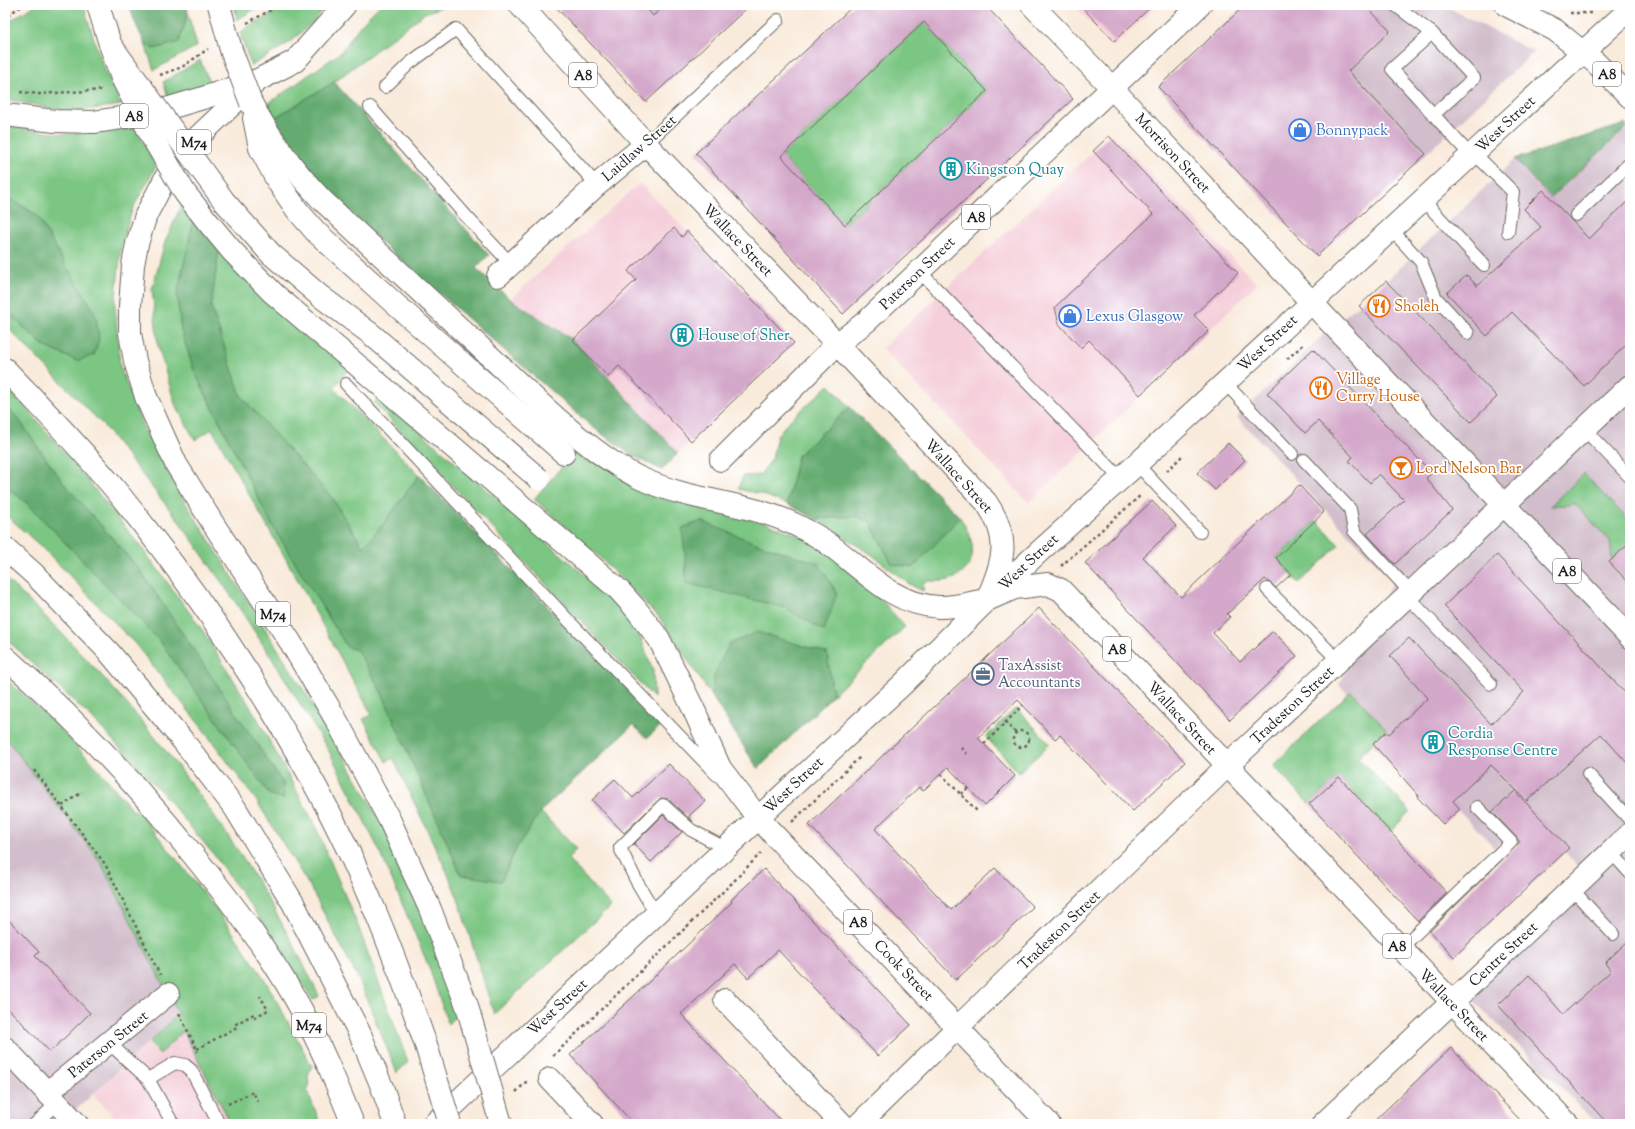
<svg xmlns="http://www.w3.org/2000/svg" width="1635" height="1129" viewBox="0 0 1635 1129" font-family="'Sorts Mill Goudy',serif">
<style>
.built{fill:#f5cfda}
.industrial{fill:#d1bdcb}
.green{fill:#7cc683;stroke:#4c7150}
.forest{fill:#65ab71;stroke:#406446}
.building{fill:#d4a8ca;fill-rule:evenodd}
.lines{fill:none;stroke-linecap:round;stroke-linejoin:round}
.lane-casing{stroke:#69645f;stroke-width:14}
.street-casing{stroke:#69645f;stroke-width:24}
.secondary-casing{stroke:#69645f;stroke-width:24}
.primary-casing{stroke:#69645f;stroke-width:24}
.highway-casing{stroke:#69645f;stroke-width:24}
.path{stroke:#69645f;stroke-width:2.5;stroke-dasharray:3 3;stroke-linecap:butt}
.lane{stroke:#fff;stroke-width:12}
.street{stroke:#fff;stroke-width:22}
.secondary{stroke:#fff;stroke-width:22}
.primary{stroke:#fff;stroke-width:22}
.highway{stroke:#fff;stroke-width:22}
.highway-bridge-casing{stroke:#69645f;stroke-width:24;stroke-linecap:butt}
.highway-bridge{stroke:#fff;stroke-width:22}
.labels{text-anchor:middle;stroke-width:3.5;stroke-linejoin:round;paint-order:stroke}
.shield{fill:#fff;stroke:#606060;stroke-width:1}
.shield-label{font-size:14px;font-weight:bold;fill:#1c1c1c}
.street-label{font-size:15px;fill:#1c1c1c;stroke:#fff}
.shop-label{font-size:15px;fill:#366cbe;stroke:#fff;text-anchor:start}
.culture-label{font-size:15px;fill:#0d838f;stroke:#fff;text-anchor:start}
.food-label{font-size:15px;fill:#c56008;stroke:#fff;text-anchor:start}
.service-label{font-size:15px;fill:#4e5e75;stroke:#fff;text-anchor:start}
</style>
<rect width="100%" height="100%" fill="#fff"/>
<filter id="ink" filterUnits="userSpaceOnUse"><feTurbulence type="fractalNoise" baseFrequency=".025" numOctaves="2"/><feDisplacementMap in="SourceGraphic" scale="8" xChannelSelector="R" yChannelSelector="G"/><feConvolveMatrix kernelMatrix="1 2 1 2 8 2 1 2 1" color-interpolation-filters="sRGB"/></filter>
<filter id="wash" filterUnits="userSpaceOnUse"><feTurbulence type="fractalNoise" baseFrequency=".012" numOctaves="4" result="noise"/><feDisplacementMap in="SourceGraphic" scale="16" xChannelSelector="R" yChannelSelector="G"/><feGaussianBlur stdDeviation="0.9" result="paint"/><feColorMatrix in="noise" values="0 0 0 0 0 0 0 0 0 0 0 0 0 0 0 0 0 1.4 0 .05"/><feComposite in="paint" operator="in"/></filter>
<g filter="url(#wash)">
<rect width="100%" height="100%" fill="#f9ebdb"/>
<!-- built -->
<g class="built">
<polygon points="1074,5 1157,5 1113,47"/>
<polygon points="1112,134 1257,284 1029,503 882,348"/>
<polygon points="640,183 794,343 678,453 608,377 510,299"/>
<polygon points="183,1030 231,1124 121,1124 93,1094 149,1043 160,1054"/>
</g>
<!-- industrial -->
<g class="industrial">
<polygon points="1245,5 1443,5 1534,52 1317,256 1158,87"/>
<polygon points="1625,124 1630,130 1630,1124 1597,1124 1465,992 1587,877 1534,816 1495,848 1339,685 1393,581 1237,417 1323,335 1386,281 1515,159"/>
<polygon points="5,737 100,861 178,1015 65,1120 68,1124 5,1124"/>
</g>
<!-- green -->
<g class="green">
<path d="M36,5H84C93,40 105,73 121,105L71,112L5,99V28L11,20Z"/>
<polygon points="234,5 261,5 237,20"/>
<polygon points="288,5 327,5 313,22 289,43 251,66 240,33 249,26"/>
<polygon points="380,5 447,5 425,13 334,82 274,118 269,103 340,53 362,23"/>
<polygon points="644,5 663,5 653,16"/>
<polygon points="188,13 197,46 154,70 145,44 154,49 179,42"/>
<polygon points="924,22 987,91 845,225 781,156"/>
<polygon points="200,60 211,85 169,99 163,82"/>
<path d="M133,123L156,166L132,210L121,247L115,305L120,367L143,427L179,492L332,735L383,826L432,928L461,1011L448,1024L429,967L381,854L330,753L275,663L234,600L181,524L103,425L5,325V310L44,346L77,361L64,263L37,215L5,196V125C25,129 45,133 66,134C87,134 112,128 133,123Z"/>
<polygon points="182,204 194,218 177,295 181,331 195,373 272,525 347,647 357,649 382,693 461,875 501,881 517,847 540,811 576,849 568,859 611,906 494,1014 458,899 448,874 393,758 386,762 363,719 372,715 300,584 212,429 195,440 175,404 158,346 152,289 165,242"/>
<polygon points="219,250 349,368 334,388 419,475 385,522 363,547 332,498 241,396 211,307"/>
<polygon points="5,385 19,399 86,478 145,552 203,631 256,716 314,823 358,926 408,1062 397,1073 359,980 310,887 256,800 203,729 136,645 47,552 5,514"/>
<polygon points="829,385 850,407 798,455 787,504 761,494 738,489 743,476 760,475 772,459 777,436 787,423"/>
<polygon points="379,396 612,599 637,628 653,671 654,698 374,403"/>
<polygon points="579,447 758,520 798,535 829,553 877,595 905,627 833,695 827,653 715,673 711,695 659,617 595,553 534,499"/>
<polygon points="1584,474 1630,522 1630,542 1612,560 1610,541 1575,504 1550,506"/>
<path d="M856,516L870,522L892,564L913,567L960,517C969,533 979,551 967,568C964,572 957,578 952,579C944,582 933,581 924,581L923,591L909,584L871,554L816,519Z"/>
<polygon points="1316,520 1339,545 1299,583 1276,558"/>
<path d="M5,578C133,697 245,837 319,996L313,1000L262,922L214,855L163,794L91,717L5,638Z"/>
<path d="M5,678C51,719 95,762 133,811L137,810L217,910L264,978L312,1066L308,1075L309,1088L307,1091L321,1124H231L183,1031L160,1054L149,1043L178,1014L100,861L5,737Z"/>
<polygon points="1351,691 1386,729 1358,758 1410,811 1390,832 1339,777 1309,804 1273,765"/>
<polygon points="1016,708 1050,744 1019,773 986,737"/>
</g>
<!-- forest -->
<g class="forest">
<polygon points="130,5 187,5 188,13 179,42 154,49 145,44 133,18"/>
<polygon points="334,82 489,255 476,268 510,299 573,340 678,453 662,470 633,456 591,426 336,203 303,162 274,118"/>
<polygon points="1625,124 1627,127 1550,198 1515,159"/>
<polygon points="5,196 37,215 64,263 86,297 96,316 99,339 94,355 77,361 44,346 5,310"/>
<polygon points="194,218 219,250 211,307 241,396 332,498 363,547 385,522 419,475 663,724 647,738 633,725 541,811 517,847 501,881 461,875 382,693 357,650 347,647 272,525 195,373 181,331 177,295"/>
<polygon points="5,406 17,417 62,481 140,570 283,783 284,799 270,795 158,639 28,504 5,486"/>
<polygon points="850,407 960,517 914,567 892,564 870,522 856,516 816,519 787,504 798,455"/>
<polygon points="701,521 758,544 818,563 837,593 824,631 786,608 686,583 685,554 682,528"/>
<polygon points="757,632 827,653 833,695 758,769 711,695 715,673 729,644"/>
</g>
<g id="blocks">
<!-- building -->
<g class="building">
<polygon points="554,5 644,5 653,16 665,5 750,5 646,102"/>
<path d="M854,5H985L1073,99L843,314L696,153ZM924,22L987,91L845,225L781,156Z"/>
<polygon points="1080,5 1153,5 1114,41"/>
<polygon points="1245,5 1365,5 1390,31 1348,71 1426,154 1317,256 1158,87"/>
<polygon points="1109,136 1238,273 1194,315 1209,331 1140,395 1089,340 1081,348 1059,324 1055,307 1153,214 1093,151"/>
<polygon points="1543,190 1589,239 1630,199 1630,341 1584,386 1512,312 1487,336 1447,293 1467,275 1477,286 1541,227 1524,209"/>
<polygon points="674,228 682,237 687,231 794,343 691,441 619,366 608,377 573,340 636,280 628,271"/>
<polygon points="1386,281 1497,397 1471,422 1359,306"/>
<polygon points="1313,349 1432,473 1426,478 1452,510 1395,564 1367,534 1404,500 1379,474 1370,483 1349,461 1353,457 1318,421 1305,433 1267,393"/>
<polygon points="1228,443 1245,460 1215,490 1197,473"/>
<polygon points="1299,485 1324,512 1276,558 1291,574 1276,588 1265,579 1227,614 1230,617 1213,633 1240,662 1273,631 1297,656 1230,720 1085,563 1152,501 1176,526 1143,557 1181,597"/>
<polygon points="1630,542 1630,584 1609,562"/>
<polygon points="1497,555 1630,698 1630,766 1601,734 1527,801 1491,765 1453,801 1460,809 1443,824 1418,798 1419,796 1373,744 1386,732 1389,734 1428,698 1390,656 1409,638 1491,724 1524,692 1444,606"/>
<polygon points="1039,608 1185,762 1133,811 1060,735 1055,739 1018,700 978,738 1015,776 985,806 948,767 923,791 919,787 875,829 951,910 995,868 1033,907 956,980 809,825"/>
<polygon points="669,764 705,801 689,816 693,822 668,799 661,798 624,833 592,800 615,779 633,798"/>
<polygon points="1339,777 1447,893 1418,921 1309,804"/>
<polygon points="1515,791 1569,848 1454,957 1430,931 1520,842 1516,837 1492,812"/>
<polygon points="663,815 682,832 651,862 634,844"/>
<polygon points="764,869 911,1025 878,1056 778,950 748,978 735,964 681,1014 784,1124 634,1124 570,1055 650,981 732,902 731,900"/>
<polygon points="5,916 39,952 35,956 90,1013 50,1052 5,1005"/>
<polygon points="1630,939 1630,1124 1608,1124 1498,1005 1529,975 1563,1014 1611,971 1605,963"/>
<polygon points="1451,1048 1524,1124 1371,1124"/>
</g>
</g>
</g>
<g filter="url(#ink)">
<use href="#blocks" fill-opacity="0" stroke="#69645f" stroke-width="1"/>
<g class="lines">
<!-- lane casing -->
<g class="lane-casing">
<g id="lane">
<polyline points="1395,5 1432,33"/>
<polyline points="385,87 410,63 456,29 597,185"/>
<polyline points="370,107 466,216 511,264"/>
<polyline points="1433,115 1474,78 1432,33 1392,69 1471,156"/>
<polyline points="646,144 778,20"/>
<polyline points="1474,153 1513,192 1508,232"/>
<polyline points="1423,200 1484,265"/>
<polyline points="1576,215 1630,163"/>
<polyline points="1391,229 1421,262 1436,298 1468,333"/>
<polyline points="919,271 1121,479"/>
<polyline points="1225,383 1292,454"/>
<polyline points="346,384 569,621 717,775"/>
<polyline points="1584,429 1630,477"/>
<polyline points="1304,460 1350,509 1354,531 1411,593"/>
<polyline points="1137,464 1200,532"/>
<polyline points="1267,589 1339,661"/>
<polyline points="1407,596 1491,684"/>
<polyline points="1588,774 1630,820"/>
<polyline points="1611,852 1630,873"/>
<polyline points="1572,889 1613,934"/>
<polyline points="656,914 637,882 620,848 663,805 691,830 725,848"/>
<polyline points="1400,949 1511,842 1477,807"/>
<polyline points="109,1043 148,1079 173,1124"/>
<polyline points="148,1079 175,1063 185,1065 191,1070 219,1124"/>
<polyline points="35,1124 57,1103"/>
</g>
</g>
<!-- street casing -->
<g class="street-casing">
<g id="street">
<polyline points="1583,52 1630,9"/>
<polyline points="1112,88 1200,5"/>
<polyline points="498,276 597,185 646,144"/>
<polyline points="721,460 837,344"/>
<polyline points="725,1000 842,1124"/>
<polyline points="550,1079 592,1124"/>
<polyline points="47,1093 168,994"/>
<polyline points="859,1124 958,1027"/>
<polyline points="1323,1124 1630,834"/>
</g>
</g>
<!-- secondary casing -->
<g class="secondary-casing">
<g id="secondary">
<path d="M837,344L986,502C1010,537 1005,558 989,595"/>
<polyline points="989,598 1041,550 1137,464 1583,52"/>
<polyline points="5,1048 77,1124"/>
<polyline points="434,1124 758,818"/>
</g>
</g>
<!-- primary casing -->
<g class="primary-casing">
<g id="primary">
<polyline points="520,5 646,144 837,344 867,321 1112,88"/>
<polyline points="1032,5 1112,88 1328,320 1630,637"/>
<polyline points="1506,5 1555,30 1596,63 1630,97"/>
<polyline points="5,115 55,121 94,122 149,114 203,98 258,80 295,61 345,5"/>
<polyline points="958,1027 1227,766 1630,386"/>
<polyline points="1049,1124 758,818 903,684 987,600 1015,588 1048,584 1061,590 1568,1124"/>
</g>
</g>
<!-- highway casing -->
<g class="highway-casing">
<g id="highway">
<polyline points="258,80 199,136 166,177 146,215 137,244 133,265 130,306 130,333 135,361 146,397 176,464 212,522 291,643 338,723 390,821 430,909 467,1006"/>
<path d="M251,103C271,140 293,170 322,200C380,254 438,308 496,362C538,401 589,453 640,478C692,503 751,501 802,528C809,532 816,535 823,540C862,566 888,604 939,607C954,608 972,602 987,600"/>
<polyline points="254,118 260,148 278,182 297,210 316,232 395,304 564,453"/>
<path d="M5,369C44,410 83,450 119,494C193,586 261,685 317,789C362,871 395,957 426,1045"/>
<polyline points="481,471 619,590 636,609 659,639 693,708 720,768 758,818"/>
<polyline points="5,548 35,575 108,651 184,742 235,808 293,903 360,1034 382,1087 395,1124"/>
<path d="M5,657C75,718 136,784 194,856C233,904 271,954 301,1009C321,1046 337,1085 353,1124"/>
</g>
</g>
<!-- path -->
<g class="path">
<polyline points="1570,13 1591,13"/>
<polyline points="5,20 12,12 24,5"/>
<polyline points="247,23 280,5"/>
<polyline points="160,75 182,67 208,49"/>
<polyline points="20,92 39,94 102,90"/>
<polyline points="1287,359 1304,344"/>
<polyline points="1167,471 1183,455"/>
<polyline points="1061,566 1141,495"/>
<polyline points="1005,722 1016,733"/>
<circle cx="1021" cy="739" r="8"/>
<polyline points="984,744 1023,705"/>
<polyline points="961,748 967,754"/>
<polyline points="34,770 105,864 160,975"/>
<polyline points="941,774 978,812"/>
<polyline points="961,794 968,788"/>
<polyline points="62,806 82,792"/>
<polyline points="792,822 860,757"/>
<polyline points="179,1013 198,1052"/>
<polyline points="197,1049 237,1027 236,1024 254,1014 255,1017 268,1010 260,996"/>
<polyline points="553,1056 732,883 761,853"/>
<polyline points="516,1092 528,1080"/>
<polyline points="228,1104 253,1092 258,1102"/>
</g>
<!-- lane -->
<use href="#lane" class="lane"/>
<!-- street -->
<use href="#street" class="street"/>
<!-- secondary -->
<use href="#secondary" class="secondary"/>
<!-- primary -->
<use href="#primary" class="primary"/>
<!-- highway -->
<use href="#highway" class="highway"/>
<!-- highway-bridge casing -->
<g class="highway-bridge-casing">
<g id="highway-bridge">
<polyline points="98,5 110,44 122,78 137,107 152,137 185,193 207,221 232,251 273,293 481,471"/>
<polyline points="219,5 231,50 251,103"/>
<polyline points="110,44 224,201 271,254 320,296 371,334 539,479"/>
<polyline points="467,1006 501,1124"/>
<polyline points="426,1045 450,1124"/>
</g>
</g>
<!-- highway-bridge -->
<use href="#highway-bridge" class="highway-bridge"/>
</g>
</g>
<!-- icons -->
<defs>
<g id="shop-ring" transform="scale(1.15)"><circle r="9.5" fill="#fff" stroke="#3f7fe0" stroke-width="1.5"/><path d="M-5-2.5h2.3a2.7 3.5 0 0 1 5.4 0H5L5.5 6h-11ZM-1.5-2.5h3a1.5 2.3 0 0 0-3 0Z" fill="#3f7fe0"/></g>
<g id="building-ring" transform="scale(1.15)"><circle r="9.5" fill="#fff" stroke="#0f9aa8" stroke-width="1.5"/><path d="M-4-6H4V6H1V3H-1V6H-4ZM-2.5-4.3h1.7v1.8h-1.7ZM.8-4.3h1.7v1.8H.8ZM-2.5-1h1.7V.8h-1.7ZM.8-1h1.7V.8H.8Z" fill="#0f9aa8"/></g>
<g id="restaurant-ring" transform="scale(1.15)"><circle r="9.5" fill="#fff" stroke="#e8710a" stroke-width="1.5"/><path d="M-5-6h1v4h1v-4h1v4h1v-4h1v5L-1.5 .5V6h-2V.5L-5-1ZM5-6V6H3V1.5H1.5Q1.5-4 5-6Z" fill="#e8710a"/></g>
<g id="bar-ring" transform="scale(1.15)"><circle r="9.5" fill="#fff" stroke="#e8710a" stroke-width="1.5"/><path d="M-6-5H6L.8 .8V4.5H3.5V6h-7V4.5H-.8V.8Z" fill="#e8710a"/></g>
<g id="office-ring" transform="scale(1.15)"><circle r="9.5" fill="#fff" stroke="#5c6f8a" stroke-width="1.5"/><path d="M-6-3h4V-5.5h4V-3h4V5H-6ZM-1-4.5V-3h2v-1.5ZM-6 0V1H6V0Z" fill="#5c6f8a"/></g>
</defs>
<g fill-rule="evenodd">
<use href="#shop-ring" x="1300" y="130"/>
<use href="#building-ring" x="951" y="169"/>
<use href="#restaurant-ring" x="1379" y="306"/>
<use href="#shop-ring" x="1070" y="316"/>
<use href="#building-ring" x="682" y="335"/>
<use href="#restaurant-ring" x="1321" y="388"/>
<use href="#bar-ring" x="1401" y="468"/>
<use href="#office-ring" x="983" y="674"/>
<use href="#building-ring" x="1433" y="742"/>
</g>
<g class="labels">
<!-- shield labels -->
<g class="shield">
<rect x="1593" y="62" width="28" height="24" rx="3"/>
<rect x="569" y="63" width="28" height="24" rx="3"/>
<rect x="120" y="104" width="28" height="24" rx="3"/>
<rect x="177" y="130" width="34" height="24" rx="3"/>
<rect x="962" y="205" width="28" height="24" rx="3"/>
<rect x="1553" y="559" width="28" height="24" rx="3"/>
<rect x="256" y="602" width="34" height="24" rx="3"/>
<rect x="1103" y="637" width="28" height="24" rx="3"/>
<rect x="844" y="910" width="28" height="24" rx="3"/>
<rect x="1383" y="934" width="28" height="24" rx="3"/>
<rect x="292" y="1013" width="34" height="24" rx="3"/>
</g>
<g class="shield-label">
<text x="1607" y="79">A8</text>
<text x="583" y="80">A8</text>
<text x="134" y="121">A8</text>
<text x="194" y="147">M74</text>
<text x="976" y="222">A8</text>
<text x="1567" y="576">A8</text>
<text x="273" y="619">M74</text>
<text x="1117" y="654">A8</text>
<text x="858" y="927">A8</text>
<text x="1397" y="951">A8</text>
<text x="309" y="1030">M74</text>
</g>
<!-- street labels -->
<g class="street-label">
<text transform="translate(1505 124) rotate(-43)" y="5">West Street</text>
<text transform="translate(639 148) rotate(-41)" y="5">Laidlaw Street</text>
<text transform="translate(1173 153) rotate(47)" y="5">Morrison Street</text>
<text transform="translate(738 240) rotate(46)" y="5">Wallace Street</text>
<text transform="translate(917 273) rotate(-44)" y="5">Paterson Street</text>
<text transform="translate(1267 343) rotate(-43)" y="5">West Street</text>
<text transform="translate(959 476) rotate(48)" y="5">Wallace Street</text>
<text transform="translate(1028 562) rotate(-43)" y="5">West Street</text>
<text transform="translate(1292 705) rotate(-43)" y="5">Tradeston Street</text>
<text transform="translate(1182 718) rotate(47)" y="5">Wallace Street</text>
<text transform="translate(793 785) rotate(-43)" y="5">West Street</text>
<text transform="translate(1059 930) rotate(-44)" y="5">Tradeston Street</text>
<text transform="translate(1503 954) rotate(-43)" y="5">Centre Street</text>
<text transform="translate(904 970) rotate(46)" y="5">Cook Street</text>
<text transform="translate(1454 1005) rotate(46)" y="5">Wallace Street</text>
<text transform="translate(557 1007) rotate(-43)" y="5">West Street</text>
<text transform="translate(108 1044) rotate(-39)" y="5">Paterson Street</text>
</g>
<!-- shop labels -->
<g class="shop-label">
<text x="1316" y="135">Bonnypack</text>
<text x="1086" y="321">Lexus Glasgow</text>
</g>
<!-- culture labels -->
<g class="culture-label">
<text x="966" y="174">Kingston Quay</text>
<text x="698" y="340">House of Sher</text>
<text x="1448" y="738">Cordia<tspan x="1448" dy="17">Response Centre</tspan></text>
</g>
<!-- food labels -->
<g class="food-label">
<text x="1394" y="311">Sholeh</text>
<text x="1336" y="384">Village<tspan x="1336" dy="17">Curry House</tspan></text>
<text x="1416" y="473">Lord Nelson Bar</text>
</g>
<!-- service labels -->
<g class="service-label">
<text x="998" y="670">TaxAssist<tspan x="998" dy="17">Accountants</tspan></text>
</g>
</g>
<!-- margin -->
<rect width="1635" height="1129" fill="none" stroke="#fff" stroke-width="20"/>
</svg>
